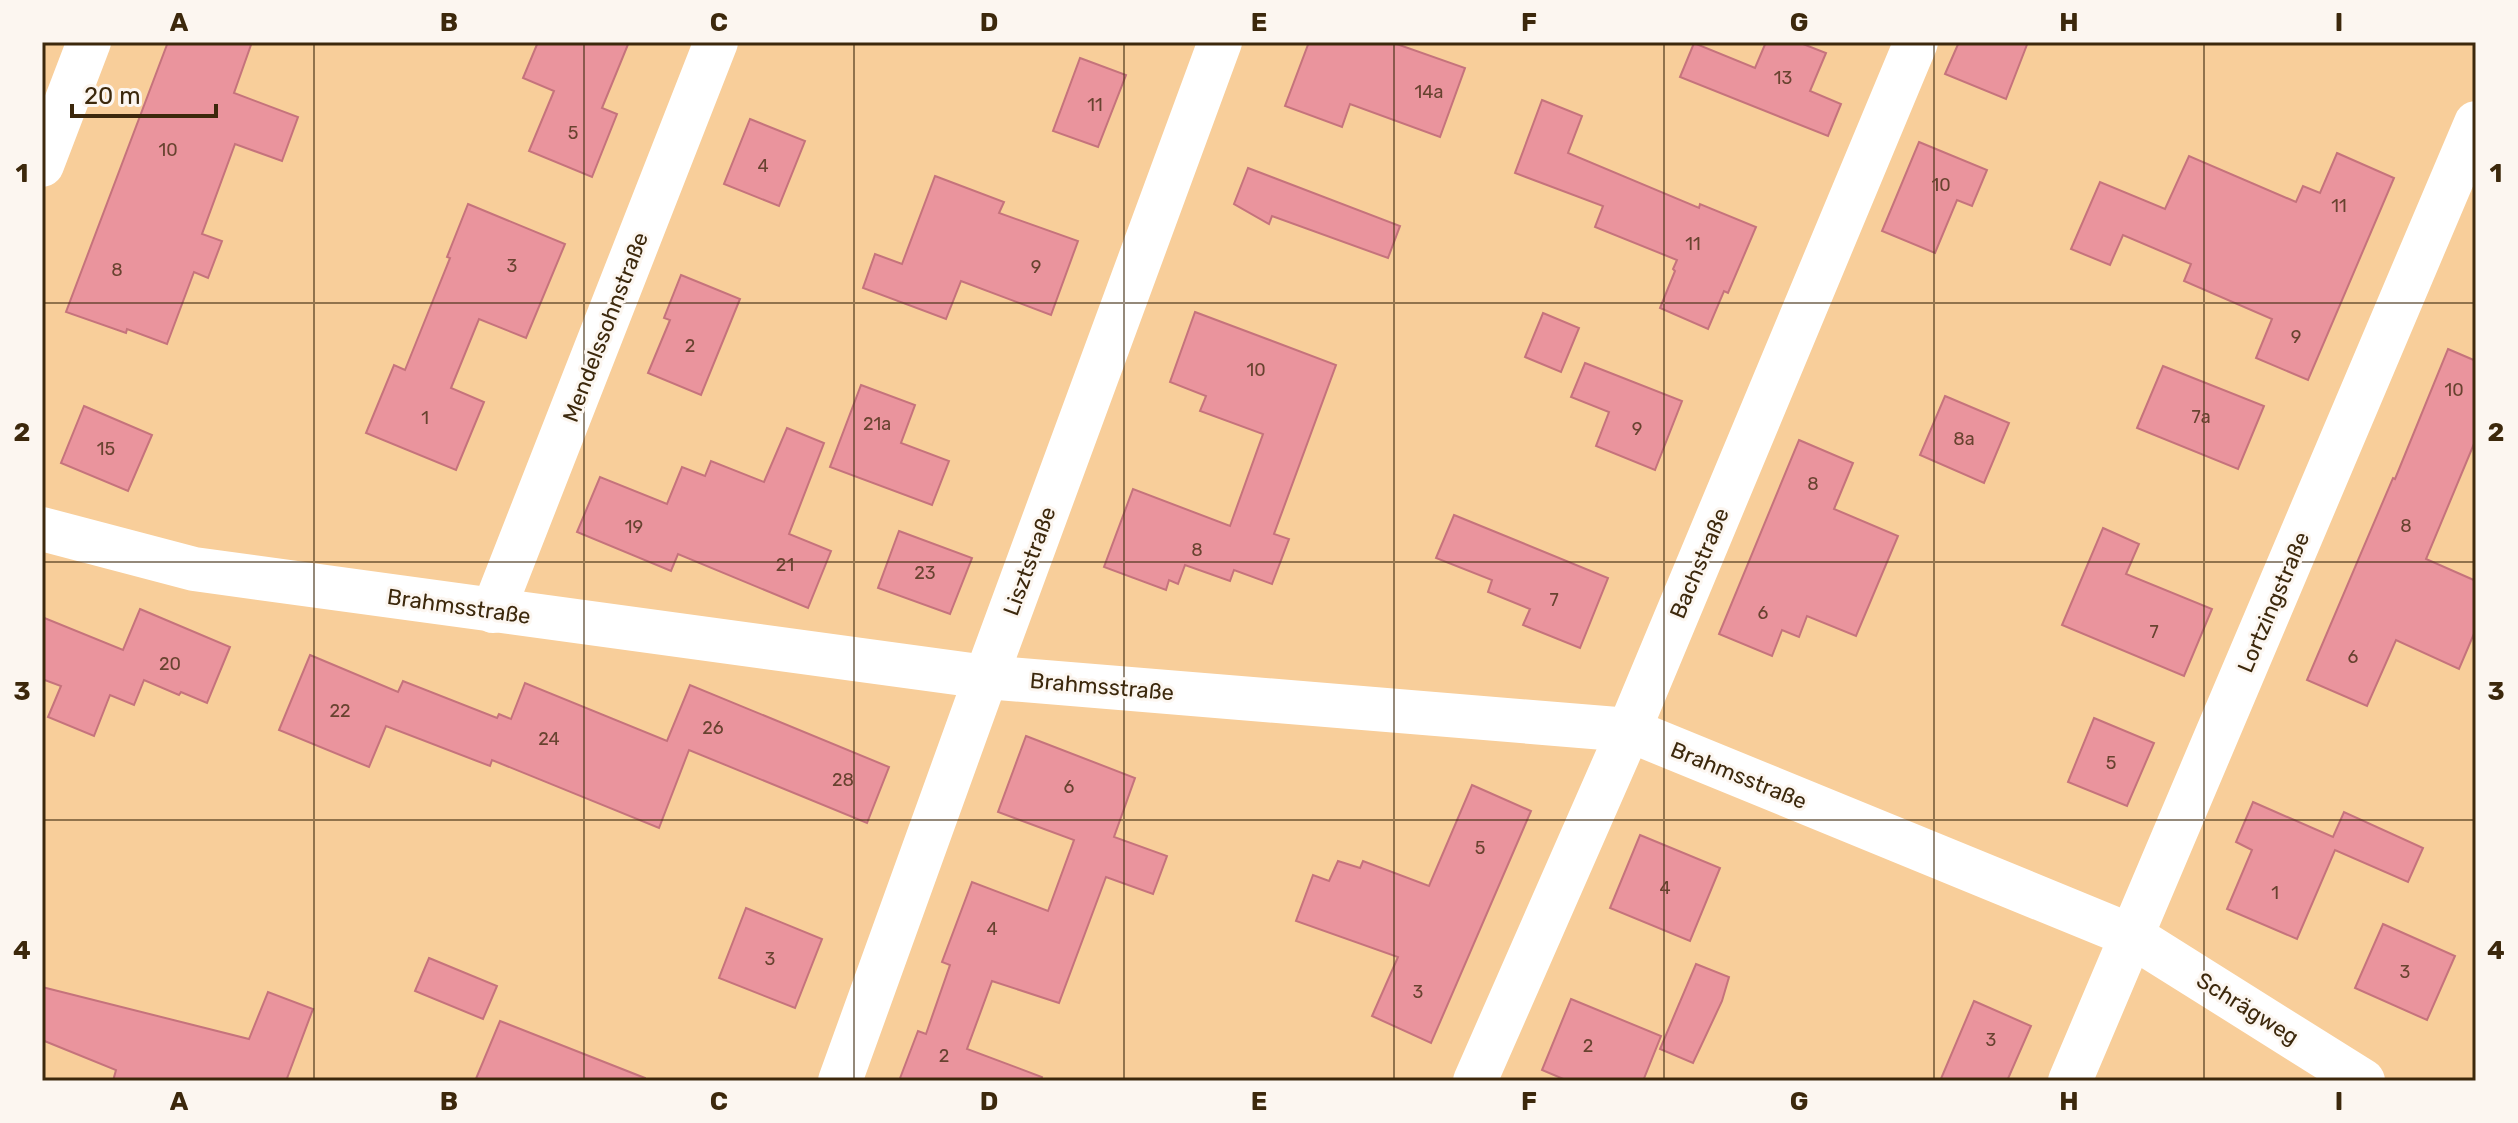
<svg xmlns="http://www.w3.org/2000/svg" width="2518" height="1123" viewBox="0 0 2518 1123" font-family="Rubik,sans-serif">
<style>
.building{fill:#ea949d;stroke:#c5737c;stroke-width:2}
.lines{fill:none;stroke-linecap:round;stroke-linejoin:round}
.minor{stroke:#fff;stroke-width:44}
.grid{fill:none;stroke:#3c280c;stroke-width:2;stroke-opacity:0.55}
.labels{text-anchor:middle;stroke-width:6;stroke-linejoin:round;paint-order:stroke}
.number-label{font-size:18px;fill:#684330}
.street-label{font-size:22px;fill:#3c280c;stroke:#fcf6f0}
.neatline{fill:none;stroke:#3c280c;stroke-width:3}
.grid-label{font-size:26px;text-anchor:middle;font-weight:bold;fill:#3c280c}
</style>
<rect width="100%" height="100%" fill="#f8ce9a"/>
<!-- building -->
<g class="building">
<polygon points="168,42 252,42 234,93 298,117 282,161 235,144 202,234 222,241 208,278 194,272 167,344 127,329 126,333 66,312"/>
<polygon points="538,42 629,42 602,108 617,114 592,177 529,151 554,91 523,78"/>
<polygon points="1309,42 1391,42 1465,68 1440,137 1350,104 1342,127 1285,106"/>
<polygon points="1766,42 1798,42 1826,53 1810,91 1841,104 1828,136 1680,77 1694,43 1755,68"/>
<polygon points="1959,42 2028,42 2006,99 1945,74"/>
<polygon points="1080,58 1126,75 1098,147 1053,131"/>
<polygon points="1542,100 1582,116 1568,153 1699,208 1700,204 1756,227 1728,293 1724,291 1708,329 1660,308 1675,271 1673,269 1677,260 1595,227 1603,206 1515,173"/>
<polygon points="750,119 805,141 779,206 724,184"/>
<polygon points="1919,142 1987,170 1972,206 1957,200 1935,253 1882,231"/>
<polygon points="2337,153 2394,178 2308,380 2256,358 2272,319 2184,281 2191,264 2123,235 2110,265 2071,249 2100,182 2165,209 2189,156 2296,202 2303,186 2320,193"/>
<polygon points="1248,168 1400,226 1388,258 1272,216 1269,224 1234,204"/>
<polygon points="935,176 1004,202 999,213 1078,241 1051,315 961,281 946,319 863,288 875,254 902,264"/>
<polygon points="468,204 565,244 526,338 479,319 451,388 484,402 456,470 366,433 394,365 405,370 450,258 447,257"/>
<polygon points="681,275 740,299 701,395 648,373 670,320 664,318"/>
<polygon points="1195,312 1336,365 1274,534 1289,539 1272,584 1234,570 1230,581 1185,565 1178,584 1169,580 1166,590 1104,567 1133,489 1230,526 1263,434 1200,411 1206,396 1170,382"/>
<polygon points="1543,313 1579,328 1561,372 1525,357"/>
<polygon points="2448,349 2476,361 2476,439 2426,559 2476,581 2476,629 2459,669 2396,640 2367,706 2307,680 2393,478 2395,479"/>
<polygon points="1585,363 1682,401 1655,470 1596,446 1609,412 1571,397"/>
<polygon points="2163,366 2264,406 2238,469 2137,428"/>
<polygon points="861,385 915,405 901,443 949,461 932,505 830,467"/>
<polygon points="1945,396 2009,423 1984,483 1920,455"/>
<polygon points="84,406 152,435 128,491 61,463"/>
<polygon points="787,428 824,443 789,534 831,551 808,608 678,554 671,571 577,532 600,477 667,504 682,467 705,476 711,461 764,482"/>
<polygon points="1799,440 1853,463 1834,509 1898,536 1856,636 1807,616 1799,637 1782,630 1772,656 1719,634"/>
<polygon points="1454,515 1608,578 1580,648 1523,625 1530,609 1488,592 1492,580 1436,558"/>
<polygon points="2103,528 2139,544 2126,574 2212,609 2184,676 2062,625"/>
<polygon points="899,531 972,558 950,614 878,588"/>
<polygon points="140,609 230,647 207,703 181,692 179,695 144,680 134,705 110,695 94,736 48,717 61,686 42,679 42,617 123,650"/>
<polygon points="310,655 398,692 403,681 497,718 499,714 511,719 525,683 667,741 690,685 889,767 867,823 689,750 659,828 492,760 490,766 386,726 369,767 279,730"/>
<polygon points="2094,718 2154,743 2127,806 2068,782"/>
<polygon points="1026,736 1135,778 1114,837 1167,856 1153,894 1106,877 1059,1003 992,981 967,1049 1042,1077 1041,1081 899,1081 918,1031 926,1034 950,965 942,962 972,882 1048,911 1074,840 998,812"/>
<polygon points="1472,785 1531,811 1431,1043 1372,1016 1398,957 1296,921 1313,875 1329,881 1338,861 1360,868 1363,861 1429,886"/>
<polygon points="2253,802 2333,837 2344,812 2423,848 2408,882 2335,850 2297,939 2227,909 2252,850 2236,842"/>
<polygon points="1640,835 1720,868 1690,941 1610,908"/>
<polygon points="746,908 822,939 795,1008 719,978"/>
<polygon points="2383,924 2455,956 2427,1020 2355,988"/>
<polygon points="429,958 497,986 483,1019 415,991"/>
<polygon points="1696,964 1729,977 1722,1001 1693,1063 1660,1049"/>
<polygon points="42,987 249,1039 268,992 313,1009 286,1081 113,1081 116,1070 42,1040"/>
<polygon points="1571,999 1661,1036 1643,1081 1568,1081 1542,1070"/>
<polygon points="1974,1001 2031,1026 2007,1081 1940,1081"/>
<polygon points="500,1021 645,1078 645,1081 475,1081"/>
</g>
<g class="lines">
<!-- minor -->
<g class="minor">
<polyline points="42,165 89,42"/>
<polyline points="42,529 194,569 986,677 1629,730 2132,936 2363,1081"/>
<polyline points="493,611 716,42"/>
<polyline points="840,1081 986,677 1220,42"/>
<polyline points="1475,1081 1629,730 1916,42"/>
<polyline points="2070,1081 2476,123"/>
</g>
</g>
<!-- grid -->
<path class="grid" d="M314,42V1081M584,42V1081M854,42V1081M1124,42V1081M1394,42V1081M1664,42V1081M1934,42V1081M2204,42V1081M42,303H2476M42,562H2476M42,820H2476"/>
<g class="labels">
<!-- number labels -->
<g class="number-label">
<text x="1783" y="84">13</text>
<text x="1429" y="98">14a</text>
<text x="1095" y="111">11</text>
<text x="573" y="139">5</text>
<text x="168" y="156">10</text>
<text x="763" y="172">4</text>
<text x="1941" y="191">10</text>
<text x="2339" y="212">11</text>
<text x="1693" y="250">11</text>
<text x="512" y="272">3</text>
<text x="1036" y="273">9</text>
<text x="117" y="276">8</text>
<text x="2296" y="343">9</text>
<text x="690" y="352">2</text>
<text x="1256" y="376">10</text>
<text x="2454" y="396">10</text>
<text x="2201" y="423">7a</text>
<text x="425" y="424">1</text>
<text x="877" y="430">21a</text>
<text x="1637" y="435">9</text>
<text x="1964" y="445">8a</text>
<text x="106" y="455">15</text>
<text x="1813" y="490">8</text>
<text x="2406" y="532">8</text>
<text x="634" y="533">19</text>
<text x="1197" y="556">8</text>
<text x="785" y="571">21</text>
<text x="925" y="579">23</text>
<text x="1554" y="606">7</text>
<text x="1763" y="619">6</text>
<text x="2154" y="638">7</text>
<text x="2353" y="663">6</text>
<text x="170" y="670">20</text>
<text x="340" y="717">22</text>
<text x="713" y="734">26</text>
<text x="549" y="745">24</text>
<text x="2111" y="769">5</text>
<text x="843" y="786">28</text>
<text x="1069" y="793">6</text>
<text x="1480" y="854">5</text>
<text x="1665" y="894">4</text>
<text x="2275" y="899">1</text>
<text x="992" y="935">4</text>
<text x="770" y="965">3</text>
<text x="2405" y="978">3</text>
<text x="1418" y="998">3</text>
<text x="1991" y="1046">3</text>
<text x="1588" y="1052">2</text>
<text x="944" y="1062">2</text>
</g>
<!-- street labels -->
<g class="street-label">
<text transform="translate(605 327) rotate(-69)" y="8">Mendelssohnstraße</text>
<text transform="translate(1029 561) rotate(-70)" y="8">Lisztstraße</text>
<text transform="translate(1699 563) rotate(-67)" y="8">Bachstraße</text>
<text transform="translate(2273 602) rotate(-67)" y="8">Lortzingstraße</text>
<text transform="translate(459 606) rotate(8)" y="8">Brahmsstraße</text>
<text transform="translate(1102 686) rotate(5)" y="8">Brahmsstraße</text>
<text transform="translate(1739 775) rotate(22)" y="8">Brahmsstraße</text>
<text transform="translate(2248 1008) rotate(32)" y="8">Schrägweg</text>
</g>
</g>
<!-- border -->
<rect width="2518" height="1123" fill="none" stroke="#fcf6f0" stroke-width="88"/>
<!-- scale -->
<path d="M72 104v12h144v-12" fill="none" stroke="#3c280c" stroke-width="4"/>
<text x="84" y="104" font-size="24" fill="#3c280c" stroke="#fcf6f0" stroke-width="6" paint-order="stroke">20 m</text>
<rect x="44" y="44" width="2430" height="1035" class="neatline"/>
<g class="grid-label">
<text x="179" y="31">A</text>
<text x="449" y="31">B</text>
<text x="719" y="31">C</text>
<text x="989" y="31">D</text>
<text x="1259" y="31">E</text>
<text x="1529" y="31">F</text>
<text x="1799" y="31">G</text>
<text x="2069" y="31">H</text>
<text x="2339" y="31">I</text>
<text x="22" y="182">1</text>
<text x="2496" y="182">1</text>
<text x="22" y="441">2</text>
<text x="2496" y="441">2</text>
<text x="22" y="700">3</text>
<text x="2496" y="700">3</text>
<text x="22" y="959">4</text>
<text x="2496" y="959">4</text>
<text x="179" y="1110">A</text>
<text x="449" y="1110">B</text>
<text x="719" y="1110">C</text>
<text x="989" y="1110">D</text>
<text x="1259" y="1110">E</text>
<text x="1529" y="1110">F</text>
<text x="1799" y="1110">G</text>
<text x="2069" y="1110">H</text>
<text x="2339" y="1110">I</text>
</g>
</svg>
